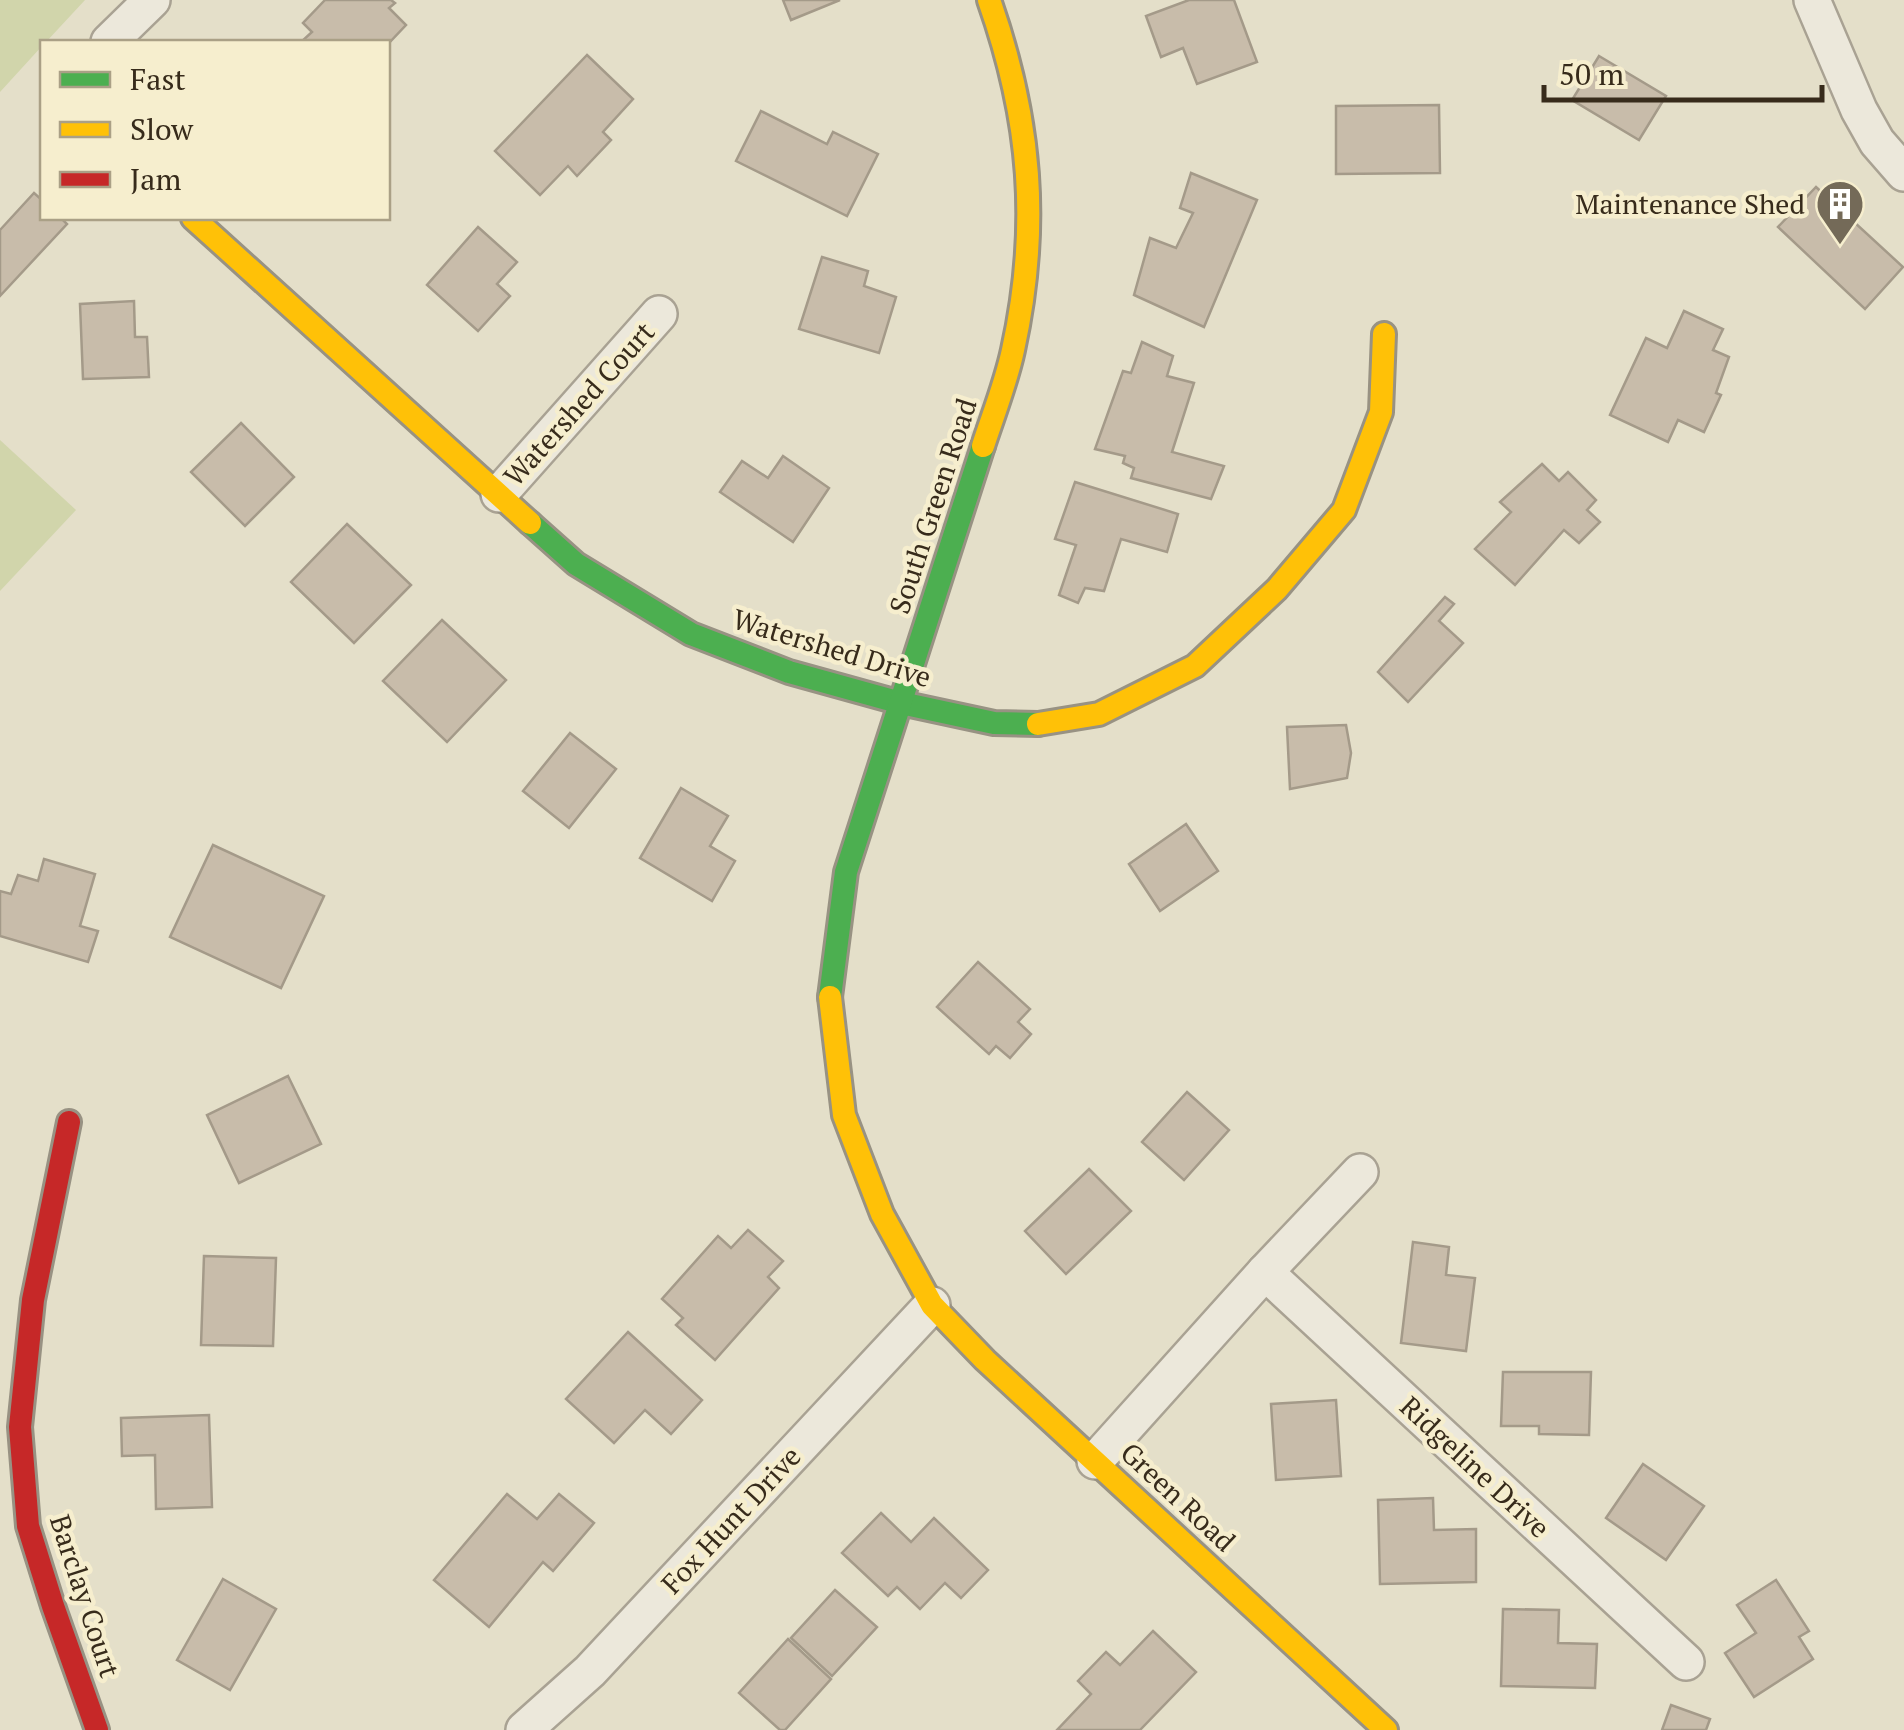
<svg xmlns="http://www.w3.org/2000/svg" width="1904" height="1730" viewBox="0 0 1904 1730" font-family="'PT Serif',serif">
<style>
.green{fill:#d1d5ab}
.building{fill:#c8bcaa;stroke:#a49a89;stroke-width:2.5}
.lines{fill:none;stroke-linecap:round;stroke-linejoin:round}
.street-casing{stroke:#a9a293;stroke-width:40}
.fast-casing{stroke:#989283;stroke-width:28}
.slow-casing{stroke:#989283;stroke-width:28}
.jam-casing{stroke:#989283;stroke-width:28}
.street{stroke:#ece8db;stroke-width:35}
.fast{stroke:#4caf50;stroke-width:22}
.slow{stroke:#ffc107;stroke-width:22}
.jam{stroke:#c62828;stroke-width:22}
.labels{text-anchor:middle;stroke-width:9;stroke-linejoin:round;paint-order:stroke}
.poi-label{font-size:28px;fill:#372b1b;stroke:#f6eece;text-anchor:end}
.street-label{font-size:28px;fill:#372b1b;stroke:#f6eece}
</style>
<rect width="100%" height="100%" fill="#e4dfc9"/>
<!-- green -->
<g class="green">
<polygon points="0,0 85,0 46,42 42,42 42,46 0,92"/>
<polygon points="0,440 76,510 0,591"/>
</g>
<!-- building -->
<g class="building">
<polygon points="325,0 391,0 395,3 389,8 406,25 388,44 301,42 312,32 303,23"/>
<polygon points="783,0 840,0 791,20"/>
<polygon points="1189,0 1234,0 1257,62 1197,84 1183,48 1161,57 1146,16"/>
<polygon points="587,55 633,99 603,132 611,140 577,176 568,166 540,195 495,151"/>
<polygon points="1599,56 1666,96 1639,140 1572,100"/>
<polygon points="1439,105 1440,173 1336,174 1336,106"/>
<polygon points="761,111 827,144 833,132 878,154 847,216 736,161"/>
<polygon points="1191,173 1257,200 1204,327 1134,295 1150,238 1176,248 1193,213 1180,208"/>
<polygon points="1816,187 1903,267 1865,309 1778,227"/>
<polygon points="34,193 42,200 42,218 61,218 67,224 0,296 0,230"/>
<polygon points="478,227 517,262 497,284 510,296 478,331 427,285"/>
<polygon points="822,257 868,271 864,286 896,297 879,353 799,329"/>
<polygon points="134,301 135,337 147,337 149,377 83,379 80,304"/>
<polygon points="1684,311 1723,329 1713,350 1729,357 1716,393 1721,395 1704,432 1678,420 1668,442 1610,415 1646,338 1667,348"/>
<polygon points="1142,342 1173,356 1167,376 1194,383 1172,452 1224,466 1211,499 1131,478 1134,468 1123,463 1125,456 1095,449 1123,371 1131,373"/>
<polygon points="241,423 294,477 245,526 191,472"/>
<polygon points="783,456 829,488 793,542 720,492 742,461 768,478"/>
<polygon points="1542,464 1559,481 1568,472 1596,500 1587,510 1600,522 1579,543 1564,530 1515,585 1475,549 1511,512 1500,502"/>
<polygon points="1075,482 1178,514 1167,552 1121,539 1104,591 1085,588 1078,603 1059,595 1076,545 1055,539"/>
<polygon points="347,524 411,585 354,643 291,582"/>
<polygon points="1445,597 1454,604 1439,621 1463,643 1408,702 1378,672"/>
<polygon points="442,620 506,680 447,742 383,681"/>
<polygon points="1346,725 1351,753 1347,778 1290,789 1287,727"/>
<polygon points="570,733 616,769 569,828 523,791"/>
<polygon points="681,788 728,816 710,846 735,861 712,901 640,858"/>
<polygon points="1186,824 1218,871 1160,911 1129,864"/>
<polygon points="213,845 324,896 281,988 170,937"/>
<polygon points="44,859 95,874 80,926 98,931 88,962 0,936 0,891 11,894 18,875 38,881"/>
<polygon points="978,962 1030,1009 1018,1022 1031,1034 1010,1058 996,1046 989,1054 937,1007"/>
<polygon points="288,1076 321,1144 239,1183 207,1115"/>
<polygon points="1187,1092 1229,1130 1184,1180 1142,1142"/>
<polygon points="1089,1169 1131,1211 1066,1274 1025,1231"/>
<polygon points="748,1230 783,1261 768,1277 779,1288 715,1360 676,1325 683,1318 662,1299 718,1236 731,1248"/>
<polygon points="1413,1242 1449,1247 1446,1275 1475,1278 1466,1351 1401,1343"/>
<polygon points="204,1256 276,1258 273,1346 201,1345"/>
<polygon points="628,1332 702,1400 671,1434 645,1410 614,1443 566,1399"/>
<polygon points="1503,1372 1591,1372 1589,1435 1539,1434 1539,1426 1501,1426"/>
<polygon points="1336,1400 1341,1476 1276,1480 1271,1404"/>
<polygon points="209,1415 212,1507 156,1509 155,1455 122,1456 121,1418"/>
<polygon points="1643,1464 1704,1506 1666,1560 1606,1518"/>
<polygon points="507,1494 537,1519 559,1494 594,1523 553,1571 543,1562 489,1627 434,1580"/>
<polygon points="1433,1498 1434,1530 1476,1529 1476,1582 1380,1584 1378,1500"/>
<polygon points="881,1513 911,1542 934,1518 988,1570 961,1598 945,1583 920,1609 897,1587 888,1596 842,1553"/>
<polygon points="223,1579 276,1609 230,1690 177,1660"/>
<polygon points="1776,1580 1809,1631 1799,1637 1813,1659 1754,1697 1725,1653 1756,1633 1737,1605"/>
<polygon points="835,1590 877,1627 832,1676 791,1638"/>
<polygon points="1503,1609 1559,1610 1558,1643 1597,1644 1595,1688 1501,1686"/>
<polygon points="1153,1631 1196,1672 1140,1730 1057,1730 1091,1694 1078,1681 1106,1652 1120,1665"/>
<polygon points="788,1639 831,1679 785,1730 780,1730 739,1693"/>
<polygon points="1671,1705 1710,1719 1706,1730 1662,1730"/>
</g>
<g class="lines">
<!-- street casing -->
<g class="street-casing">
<g id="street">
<polyline points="1812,0 1859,110 1877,142 1904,173"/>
<polyline points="109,42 152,0"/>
<polyline points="499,494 659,314"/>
<polyline points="1265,1272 1686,1662"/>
<polyline points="1095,1461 1265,1272 1360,1172"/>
<polyline points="524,1730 590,1671 932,1305"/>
</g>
</g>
<!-- fast casing -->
<g class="fast-casing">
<g id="fast">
<polyline points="530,523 576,564 691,634 789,672 901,703 994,723 1038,724"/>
<polyline points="830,997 846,872 983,446"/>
</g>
</g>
<!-- slow casing -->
<g class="slow-casing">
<g id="slow">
<polyline points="193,218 530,523"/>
<path d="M983,446C993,415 1006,383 1013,350C1040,227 1031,119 989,0"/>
<polyline points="1038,724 1099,714 1195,666 1277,589 1344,510 1381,412 1384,334"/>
<polyline points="830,997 844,1115 882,1214 932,1305 985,1360 1386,1730"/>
</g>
</g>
<!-- jam casing -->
<g class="jam-casing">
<polyline id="jam" points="69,1122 33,1300 20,1427 28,1526 53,1606 97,1730"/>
</g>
<!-- street -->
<use href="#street" class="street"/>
<!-- fast -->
<use href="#fast" class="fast"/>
<!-- slow -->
<use href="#slow" class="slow"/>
<!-- jam -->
<use href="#jam" class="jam"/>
</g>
<!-- icons -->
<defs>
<g id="building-pin" transform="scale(2.5)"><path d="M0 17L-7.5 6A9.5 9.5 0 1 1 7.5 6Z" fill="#746a58" stroke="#f6eece"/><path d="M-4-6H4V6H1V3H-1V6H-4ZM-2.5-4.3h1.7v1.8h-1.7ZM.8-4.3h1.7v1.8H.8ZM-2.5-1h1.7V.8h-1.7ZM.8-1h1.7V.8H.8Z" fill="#fff"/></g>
</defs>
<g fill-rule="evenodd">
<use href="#building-pin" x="1840" y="204"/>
</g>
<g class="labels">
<!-- poi labels -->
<g class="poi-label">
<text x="1805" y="214">Maintenance Shed</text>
</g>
<!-- street labels -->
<g class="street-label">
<text transform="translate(579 404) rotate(-48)" y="10">Watershed Court</text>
<text transform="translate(933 506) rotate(-72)" y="10">South Green Road</text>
<text transform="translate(832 648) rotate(17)" y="10">Watershed Drive</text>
<text transform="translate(1475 1467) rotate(43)" y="10">Ridgeline Drive</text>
<text transform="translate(1178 1497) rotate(43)" y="10">Green Road</text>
<text transform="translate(731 1520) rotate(-47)" y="10">Fox Hunt Drive</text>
<text transform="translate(85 1596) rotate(72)" y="10">Barclay Court</text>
</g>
</g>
<!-- legend -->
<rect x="40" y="40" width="350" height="180" fill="#f6eece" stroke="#aaa086" stroke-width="2.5"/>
<rect x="60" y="72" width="50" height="15" fill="#4caf50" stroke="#aaa086" stroke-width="2.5"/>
<text x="130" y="90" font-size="30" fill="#372b1b">Fast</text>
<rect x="60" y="122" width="50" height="15" fill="#ffc107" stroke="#aaa086" stroke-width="2.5"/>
<text x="130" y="140" font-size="30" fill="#372b1b">Slow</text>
<rect x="60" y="172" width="50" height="15" fill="#c62828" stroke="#aaa086" stroke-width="2.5"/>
<text x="130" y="190" font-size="30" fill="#372b1b">Jam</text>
<!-- scale -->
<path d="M1544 85v15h278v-15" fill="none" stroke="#372b1b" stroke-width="5"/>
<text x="1559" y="85" font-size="30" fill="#372b1b" stroke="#f6eece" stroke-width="8" paint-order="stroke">50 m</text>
</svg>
